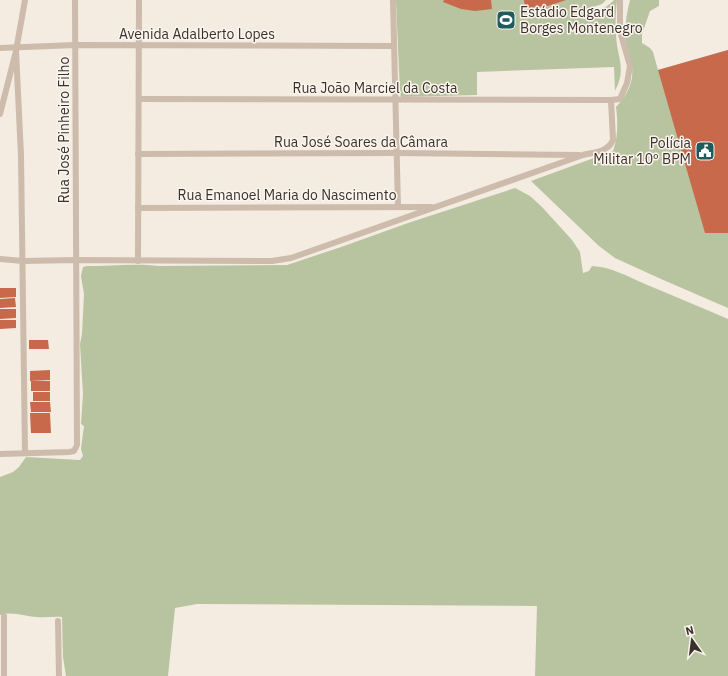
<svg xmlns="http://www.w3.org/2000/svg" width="728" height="676" viewBox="0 0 728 676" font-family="'IBM Plex Sans',sans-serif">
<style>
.green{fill:#b8c4a0}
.building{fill:#c8694b}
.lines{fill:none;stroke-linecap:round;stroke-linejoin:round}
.minor{stroke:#cdbbac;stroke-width:6}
.labels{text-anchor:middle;stroke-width:3;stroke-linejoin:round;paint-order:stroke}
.poi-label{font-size:14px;fill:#3b302b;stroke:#fbf5ee;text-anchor:start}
.street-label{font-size:14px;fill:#3b302b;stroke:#fbf5ee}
</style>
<rect width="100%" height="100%" fill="#f4ebe1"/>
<!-- green -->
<g class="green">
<path d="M396,0H606L602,4L593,7V12C602,10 608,6 614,0H617C616,12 615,23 616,35C617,58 627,68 615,91L614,67L477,72V95L401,97L400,94Z"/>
<path d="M630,0H659V6L650,11L642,34V43L650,48L653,52L658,70L728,50V308L661,279L615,258L599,246L531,181L613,151C618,138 618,121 616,107C626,97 634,82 632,68C631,61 628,54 626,46C624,30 626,16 630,0Z"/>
<path d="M515,188L530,196L542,207L572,240L580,252L583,273L589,271L592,266C611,267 627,276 645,284C672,295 700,307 728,319V676H535L537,606L197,604L175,608L168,676H66L63,657L62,617C53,616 45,618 36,617C24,616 12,611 0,615V477L13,472L19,467L26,457L80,460L83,456L81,449L84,426L81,424L83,394L80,344L82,334L84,294L81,276L83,267L87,266C110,266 136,263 159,266L287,265L344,246L408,223Z"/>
</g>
<!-- building -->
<g class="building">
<polygon points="444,0 491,0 492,9 475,11 461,9 443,2"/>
<polygon points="524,0 566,0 548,6 525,8"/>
<polygon points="728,50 728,233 705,233 658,70"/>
<polygon points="0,288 16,288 16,297 0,298"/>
<polygon points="15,298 16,307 0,308 0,299"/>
<polygon points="0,309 16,309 16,318 0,319"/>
<polygon points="0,320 16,320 16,328 0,329"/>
<polygon points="29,340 48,340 49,349 29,349"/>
<polygon points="50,370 50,380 30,381 30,371"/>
<rect x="31" y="381" width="19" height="10"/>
<rect x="33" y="392" width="17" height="9"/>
<polygon points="30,402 50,402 51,412 31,412"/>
<polygon points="30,413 50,413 51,433 31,433"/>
</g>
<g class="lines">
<!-- minor -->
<g class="minor">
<polyline points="393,0 398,207"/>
<polyline points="0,48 75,45 394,46"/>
<polyline points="16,51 21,156 25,453"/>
<polyline points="139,99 611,100 620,99 627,83 630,66 620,31 620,0"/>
<polyline points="0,114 16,51 25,0"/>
<polyline points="138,154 396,153 579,155"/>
<polyline points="138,208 431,207"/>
<path d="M0,259L23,261L76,260L272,261L291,258L583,155C595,152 608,152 613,140L611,100"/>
<polyline points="138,261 139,0"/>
<polyline points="0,454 69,452 74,451 77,445 75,0"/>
<polyline points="4,616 4,676"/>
<polyline points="58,621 59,676"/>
</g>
</g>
<!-- icons -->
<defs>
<g id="stadium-square" transform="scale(1)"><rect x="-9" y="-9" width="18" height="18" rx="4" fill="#1f5a5e" stroke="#fbf5ee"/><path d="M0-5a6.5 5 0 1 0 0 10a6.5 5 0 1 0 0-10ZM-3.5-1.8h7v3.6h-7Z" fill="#fff"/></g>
<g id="civic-square" transform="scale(1)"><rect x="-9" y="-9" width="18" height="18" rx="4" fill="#1f5a5e" stroke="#fbf5ee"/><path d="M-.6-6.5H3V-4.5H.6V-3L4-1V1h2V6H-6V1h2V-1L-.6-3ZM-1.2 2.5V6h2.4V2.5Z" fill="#fff"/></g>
</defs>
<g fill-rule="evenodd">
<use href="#stadium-square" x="506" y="20"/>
<use href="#civic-square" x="705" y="151"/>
</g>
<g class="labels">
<!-- poi labels -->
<g class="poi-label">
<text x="520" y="17">Estádio Edgard<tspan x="520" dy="16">Borges Montenegro</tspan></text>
<text x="691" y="148" text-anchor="end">Polícia<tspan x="691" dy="16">Militar 10º BPM</tspan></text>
</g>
<!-- street labels -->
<g class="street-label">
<text x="197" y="39">Avenida Adalberto Lopes</text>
<text x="375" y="93">Rua João Marciel da Costa</text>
<text transform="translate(64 130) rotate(-90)" y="5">Rua José Pinheiro Filho</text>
<text x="361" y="147">Rua José Soares da Câmara</text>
<text x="287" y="200">Rua Emanoel Maria do Nascimento</text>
</g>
</g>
<!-- north arrow -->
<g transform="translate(692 640) rotate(346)" stroke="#fbf5ee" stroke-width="3" paint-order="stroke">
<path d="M0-3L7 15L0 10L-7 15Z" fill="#3b302b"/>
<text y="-6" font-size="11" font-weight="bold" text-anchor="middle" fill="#3b302b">N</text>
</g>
</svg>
